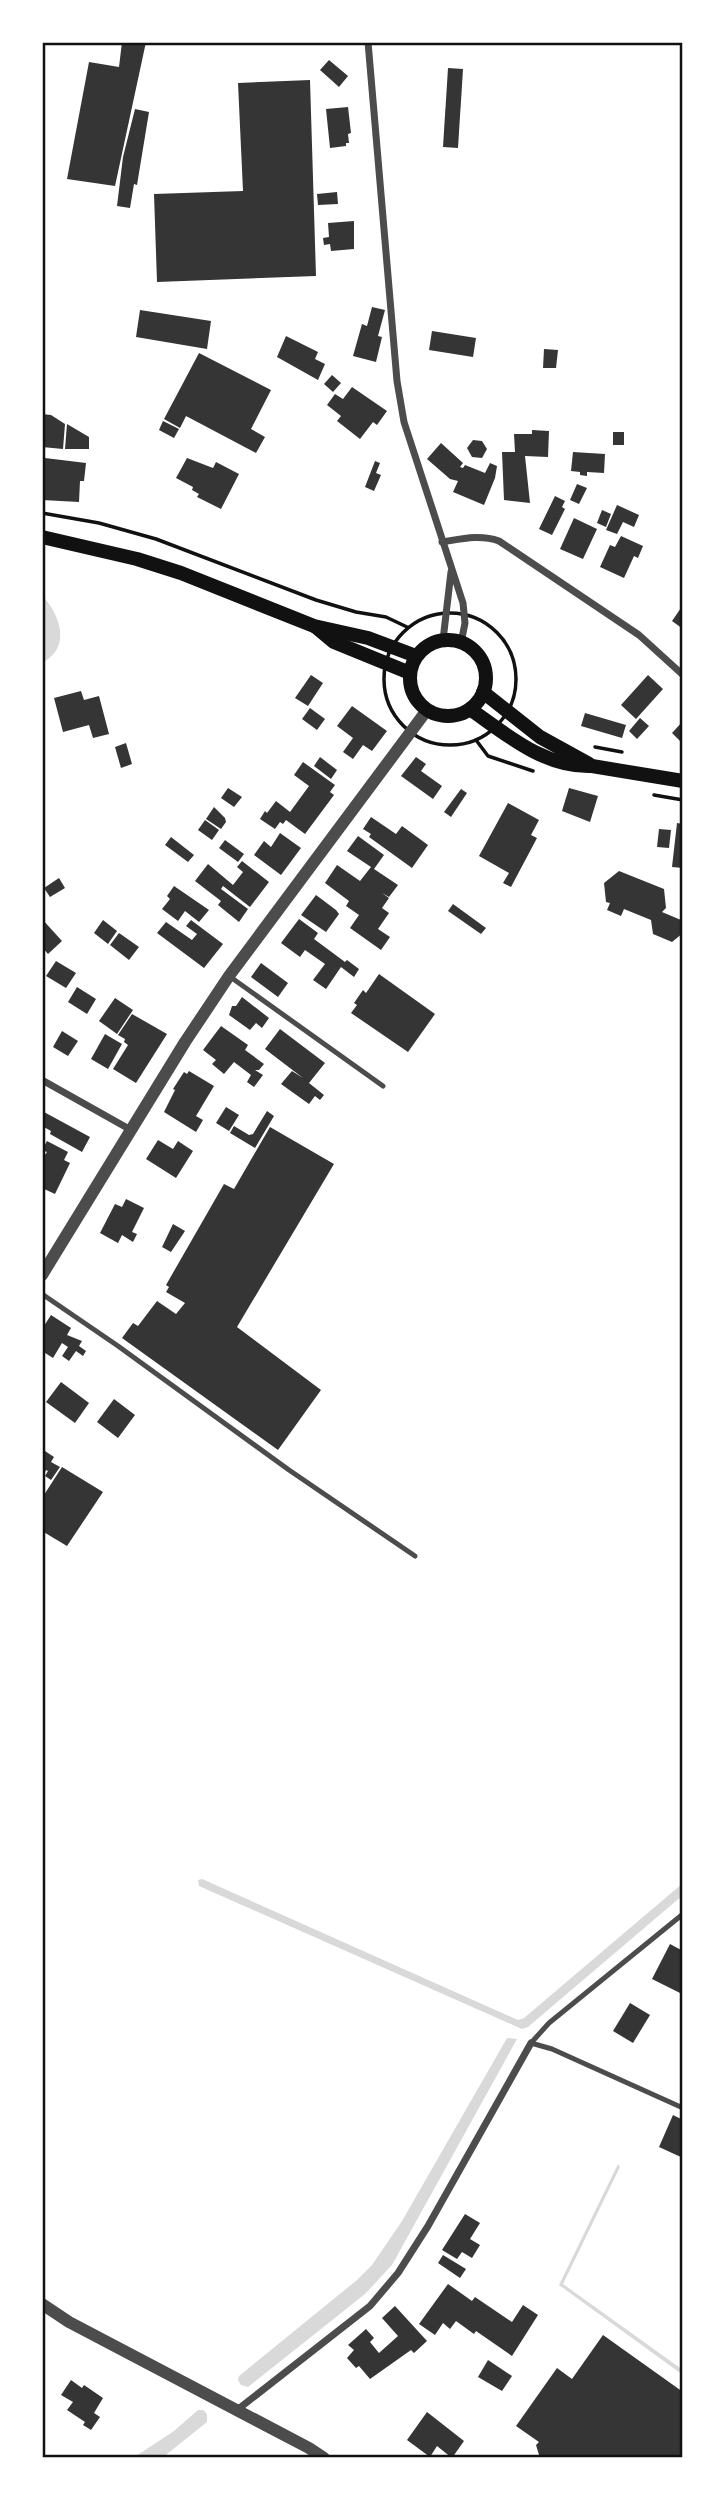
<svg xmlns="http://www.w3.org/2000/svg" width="725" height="2500" viewBox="0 0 725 2500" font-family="Inter,sans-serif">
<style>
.water{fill:#d9d9d9}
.building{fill:#353535}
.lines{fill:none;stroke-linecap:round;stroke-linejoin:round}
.path{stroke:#111;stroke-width:3.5}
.service{stroke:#4c4c4c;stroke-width:5}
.minor{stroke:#4c4c4c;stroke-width:7}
.tertiary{stroke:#4c4c4c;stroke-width:12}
.secondary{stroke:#111;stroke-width:14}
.neatline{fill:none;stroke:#111;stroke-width:2.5}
</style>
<rect width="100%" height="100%" fill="#fff"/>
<!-- water -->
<g class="water">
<path d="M42,595C60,615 72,647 42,663Z"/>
<polygon points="202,1879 518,2020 524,2018 683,1883 683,1895 528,2027 522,2029 199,1886 198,1880"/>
<polygon points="507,2038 517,2039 392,2265 365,2294 248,2387 241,2385 238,2380 239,2376 357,2280 372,2265 402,2221"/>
<polygon points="618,2164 620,2167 563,2284 683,2370 683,2375 559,2285"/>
<polygon points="198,2410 203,2410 207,2414 207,2422 162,2458 133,2458 174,2431"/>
</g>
<!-- building -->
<g class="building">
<polygon points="122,42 146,42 115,186 67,179 89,62 119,67"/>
<polygon points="329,60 348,76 339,87 320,70"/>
<polygon points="448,68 463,69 458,148 443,147"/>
<polygon points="310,80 316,276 157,282 154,194 243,191 238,83"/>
<polygon points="348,107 351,133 348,134 349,143 346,143 346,146 330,148 326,109"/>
<polygon points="135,109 149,112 137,185 134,184 130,208 117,206 123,157"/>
<polygon points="337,192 338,204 318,205 317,194"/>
<polygon points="354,221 354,249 331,251 330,244 324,245 323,238 329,237 328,223"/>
<polygon points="372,307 385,310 378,336 382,337 376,362 353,356 362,324 367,326"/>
<polygon points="140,310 211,321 207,349 136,337"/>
<polygon points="432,331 476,338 473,357 429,350"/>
<polygon points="286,336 318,352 315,359 325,364 318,380 277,357"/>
<polygon points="544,349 558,350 556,368 543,368"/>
<polygon points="199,353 271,390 251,429 265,437 256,453 186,416 180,428 164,419"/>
<polygon points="332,375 341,383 333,392 324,384"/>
<polygon points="352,387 387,411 377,425 373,422 360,439 337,421 341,416 327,405 335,394 343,399"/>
<polygon points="42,414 51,415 65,424 63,449 42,447"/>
<polygon points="163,421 179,429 174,438 159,430"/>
<polygon points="67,424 89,437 89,449 65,449"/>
<polygon points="532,430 549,431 548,457 525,456 530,503 504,500 502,452 515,452 514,434 532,434"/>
<rect x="613" y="432" width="11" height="13"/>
<polygon points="473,440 482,441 487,449 482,458 472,457 467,448"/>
<polygon points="441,443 463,463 460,467 463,468 465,465 485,473 490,463 497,466 495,478 484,505 453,492 458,481 450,479 427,459"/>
<polygon points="573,452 605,454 604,473 587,472 587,476 580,475 580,472 571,471"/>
<polygon points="45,458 86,463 84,481 80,481 79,502 42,500"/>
<polygon points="187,458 213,468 216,462 239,474 221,509 197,497 199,494 192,490 193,487 176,478"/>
<polygon points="375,461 380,463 376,473 381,475 374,491 365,487"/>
<polygon points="577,484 587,488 579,504 570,500"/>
<polygon points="555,496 565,501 562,507 565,509 552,535 539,529"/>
<polygon points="617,505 639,515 634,527 623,522 617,534 606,530"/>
<polygon points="602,510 611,514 606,527 597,523"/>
<polygon points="574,518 597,529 583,559 560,549"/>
<polygon points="621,536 643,546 638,558 634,556 624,578 600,567 610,545 615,547"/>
<polygon points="683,605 683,629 672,621"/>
<polygon points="311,675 323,683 308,706 295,698"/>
<polygon points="648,675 663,689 636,719 621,705"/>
<polygon points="81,691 84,700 99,696 109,734 93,738 89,725 63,732 54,698"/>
<polygon points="352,706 387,731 372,751 363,745 353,759 343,752 353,738 337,726"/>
<polygon points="310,708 325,719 317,730 302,719"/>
<polygon points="585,713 626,725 622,738 581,726"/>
<polygon points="640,718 649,726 637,739 629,731"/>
<polygon points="683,721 683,744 672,733"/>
<polygon points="126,743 132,764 121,768 115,747"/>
<polygon points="320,757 337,770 331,779 314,766"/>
<polygon points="416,757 426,764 421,771 442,786 433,799 401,776"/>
<polygon points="303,762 335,785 330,792 334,795 305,834 286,820 283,824 280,822 275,829 260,819 265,811 267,813 276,801 290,812 309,786 294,775"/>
<polygon points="228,788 242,797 234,807 221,798"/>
<polygon points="569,788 598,796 590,822 562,811"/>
<polygon points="461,789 467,793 451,817 444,812"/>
<polygon points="508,803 539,820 531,835 537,838 511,887 503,883 509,873 479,856"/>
<polygon points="214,807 225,818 226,822 221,829 206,819"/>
<polygon points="371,817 396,834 402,826 428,845 412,868 369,837 371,834 363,829"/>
<polygon points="205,820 219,830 212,840 198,830"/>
<polygon points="677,823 683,824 683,868 672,867"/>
<polygon points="659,829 671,830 669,848 657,847"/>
<polygon points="280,833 301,848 281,875 254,855 264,841 271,847"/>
<polygon points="358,836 384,855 374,869 398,885 389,897 382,893 389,898 382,908 389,913 378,929 390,937 381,950 350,928 359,915 346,906 349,901 325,883 337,865 360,881 371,867 347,851"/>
<polygon points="171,837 194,855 188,862 165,845"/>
<polygon points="225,840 244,854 238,862 219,848"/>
<polygon points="242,861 269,882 250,907 223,886 221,889 248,909 239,922 218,905 221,901 195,881 208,864 233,885 243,872 237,867"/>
<polygon points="619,871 664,889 666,908 662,912 681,920 683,933 672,942 653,934 651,920 624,909 621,916 607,910 610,903 606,902 604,883"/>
<polygon points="59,878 65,888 50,897 44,888"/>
<polygon points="174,886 209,910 199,922 185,911 178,921 162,909 170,899 167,896"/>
<polygon points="316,895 336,910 339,914 326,932 301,915"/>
<polygon points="453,904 486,928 481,934 448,911"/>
<polygon points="42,919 62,941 48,954 42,947"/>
<polygon points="299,919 318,933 314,939 345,962 347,960 359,969 354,977 341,967 326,989 313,980 325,964 305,950 300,957 281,943"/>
<polygon points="103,920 117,931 108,944 94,933"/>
<polygon points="191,920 223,944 204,968 157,933 166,922 192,940 197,934 186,926"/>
<polygon points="119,933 139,947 129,960 110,945"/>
<polygon points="56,961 76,973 66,988 46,976"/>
<polygon points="261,963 288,983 278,997 251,977"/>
<polygon points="379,974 435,1014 408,1052 351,1013 357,1005 354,1003 363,990 366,993"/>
<polygon points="77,987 96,999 87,1014 68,1002"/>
<polygon points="242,997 269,1018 262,1028 256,1023 250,1030 229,1015 232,1006 236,1006"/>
<polygon points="115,998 133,1010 117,1034 99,1021"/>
<polygon points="132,1014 167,1034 136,1083 113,1069 128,1045 124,1042 125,1039 118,1035"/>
<polygon points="221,1026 248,1045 245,1050 264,1064 259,1070 255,1070 263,1075 254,1087 247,1082 251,1075 234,1062 224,1074 212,1064 216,1060 203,1050"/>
<polygon points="280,1029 325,1063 309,1083 324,1095 320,1100 315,1096 309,1104 281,1084 292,1071 303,1078 265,1049"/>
<polygon points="62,1031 78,1041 68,1056 53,1047"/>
<polygon points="105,1034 122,1044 108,1069 91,1059"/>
<polygon points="189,1071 214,1086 196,1116 203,1120 196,1132 164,1112 175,1090 173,1089 184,1072 187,1074"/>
<polygon points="226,1107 239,1115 229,1131 216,1123"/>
<polygon points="267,1111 274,1116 255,1148 230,1133 234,1126 249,1135 253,1134"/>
<polygon points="44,1112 90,1137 82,1152 50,1134 51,1131 42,1126"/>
<polygon points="270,1127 334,1164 237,1327 321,1390 278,1450 122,1338 133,1323 138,1326 157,1301 176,1314 185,1303 166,1292 169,1287 166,1285 224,1184 234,1189"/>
<polygon points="158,1140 173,1149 178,1141 193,1151 176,1178 146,1159"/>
<polygon points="47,1141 68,1152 64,1160 70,1163 55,1194 42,1188 42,1159 47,1152 42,1150"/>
<polygon points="126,1199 144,1208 132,1232 137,1234 133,1242 122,1235 118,1243 100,1233 115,1204 122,1207"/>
<polygon points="173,1224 185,1231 171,1252 162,1247"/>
<polygon points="51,1315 71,1328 67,1335 82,1341 79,1346 86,1351 83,1356 76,1351 69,1361 62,1356 68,1347 62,1343 53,1358 42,1351 42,1329"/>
<polygon points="61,1382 89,1403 75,1423 46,1402"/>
<polygon points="114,1399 135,1415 118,1438 97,1422"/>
<polygon points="42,1449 54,1457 51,1462 60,1467 51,1480 45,1476 48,1471 46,1470 42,1477"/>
<polygon points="62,1467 103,1492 67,1546 42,1531 42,1498"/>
<polygon points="670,1944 683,1951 683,1989 680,1993 652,1979"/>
<polygon points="630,2003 650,2015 633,2043 613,2031"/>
<polygon points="673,2115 683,2120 683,2158 659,2147"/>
<polygon points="465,2214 480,2223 470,2239 480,2245 472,2258 462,2252 457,2259 442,2250"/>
<polygon points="443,2255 466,2269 460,2278 438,2263"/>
<polygon points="448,2284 472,2301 475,2297 512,2322 523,2305 538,2315 512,2356 476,2331 474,2334 456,2321 450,2329 443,2323 435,2335 419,2324"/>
<polygon points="395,2306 427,2341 414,2353 411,2350 370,2379 359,2366 356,2368 347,2358 354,2350 348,2345 366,2329 374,2338 370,2342 379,2353 398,2336 382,2318"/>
<polygon points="603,2335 683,2392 683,2458 540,2458 536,2445 539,2442 516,2426 557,2368 572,2379"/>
<polygon points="488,2360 512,2376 502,2391 478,2377"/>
<polygon points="71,2380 82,2388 84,2385 103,2398 94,2413 100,2417 91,2430 83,2425 85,2422 67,2410 73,2402 61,2395"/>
<polygon points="427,2412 464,2441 452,2458 437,2446 430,2457 407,2440"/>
</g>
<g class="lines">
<!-- path -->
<g class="path">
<polyline points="42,513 99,523 156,539 316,600 356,612 386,617 407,627"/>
<circle cx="450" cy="679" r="66"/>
<polyline points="476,740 488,756 533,771"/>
<polyline points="595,747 622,752"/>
<polyline points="654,795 683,800"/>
</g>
<!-- service -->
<g class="service">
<polyline points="229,976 383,1086"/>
<polyline points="42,1294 118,1346 289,1470 415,1556"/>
<polyline points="683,1914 549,2023 531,2043 552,2049 683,2108"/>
</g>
<!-- minor -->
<g class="minor">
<polyline points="368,42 397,381 404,422 463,603 465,623 461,643"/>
<path d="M442,542C461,539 480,534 499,541L639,635L683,675"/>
<polyline points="443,640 451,572"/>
<polyline points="42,1080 131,1130"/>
<polyline points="237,2410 370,2306 398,2273 428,2226 531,2043"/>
</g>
<!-- tertiary -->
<g class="tertiary">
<polyline points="42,1275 185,1042 229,976 427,710"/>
<polyline points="42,2304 69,2322 309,2448 324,2458"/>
</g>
<!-- secondary -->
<g class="secondary">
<polyline points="42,537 137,559 181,573 314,626 368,638 416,656"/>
<polyline points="316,627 334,642 410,673"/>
<circle cx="448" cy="678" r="38"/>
<polyline points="483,692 540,737 589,764"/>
<path d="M470,709C507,735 545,768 592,766L683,781"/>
</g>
</g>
<!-- border -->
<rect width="725" height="2500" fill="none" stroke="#ffffff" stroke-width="88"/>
<rect x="44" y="44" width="637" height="2412" class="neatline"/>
</svg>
